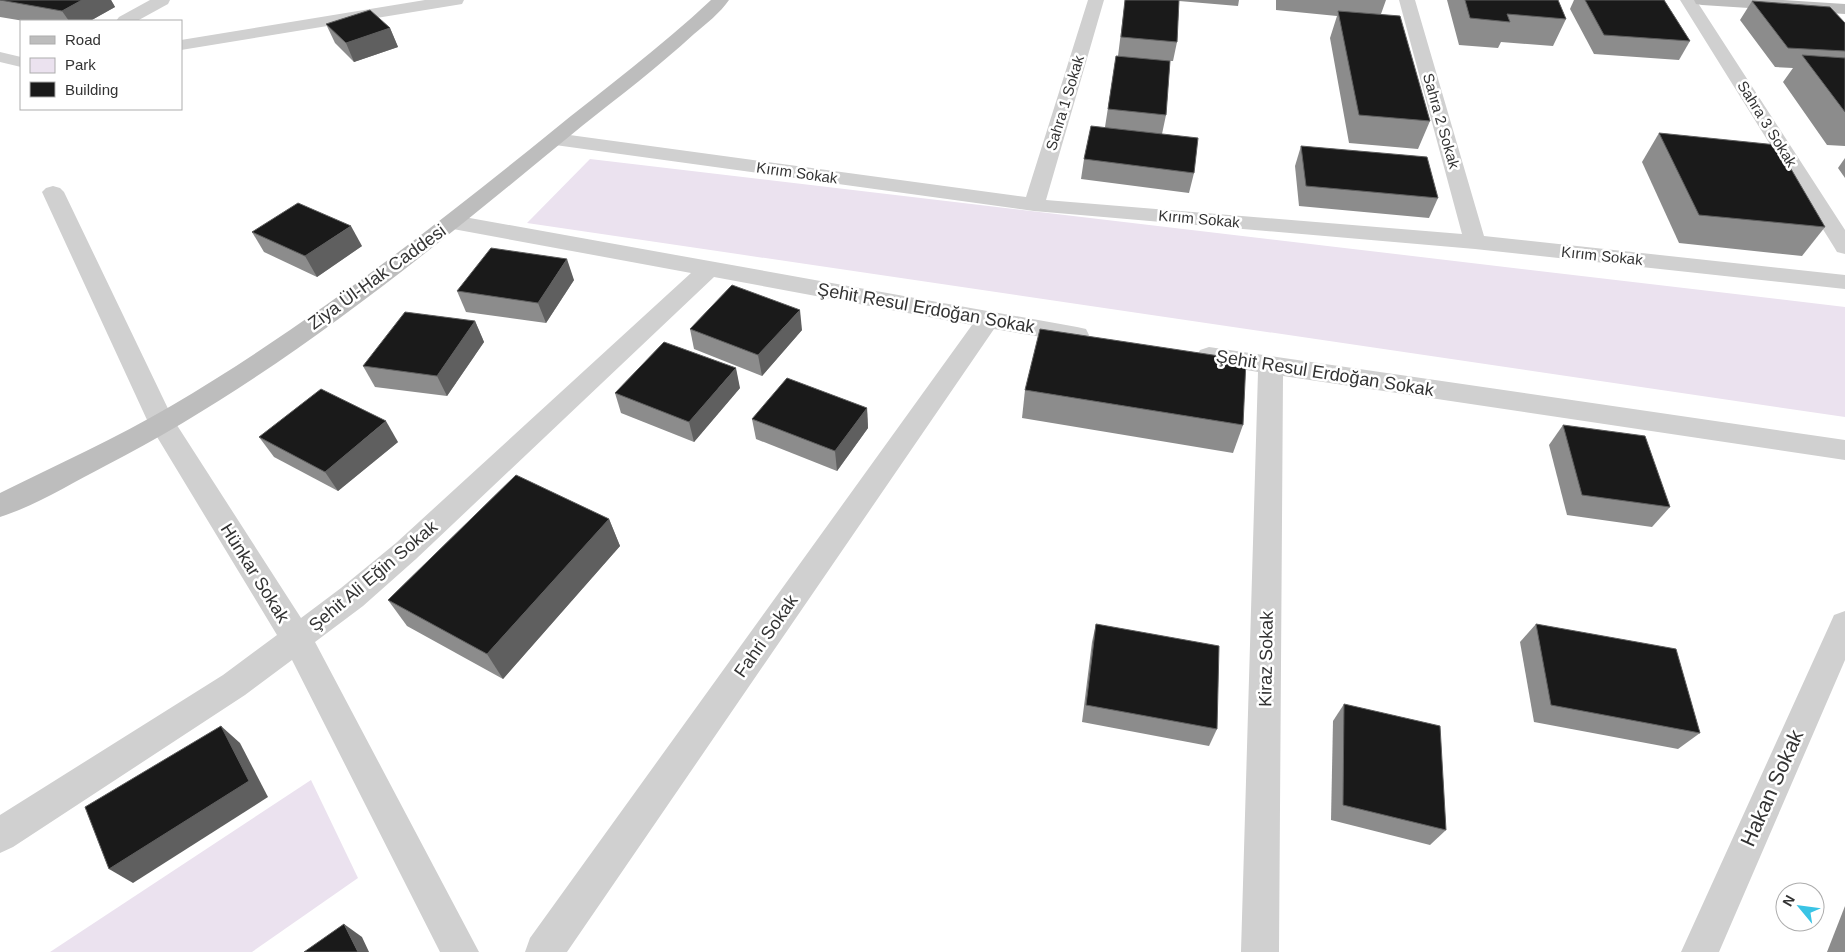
<svg xmlns="http://www.w3.org/2000/svg" width="1845" height="952" viewBox="0 0 1845 952" font-family="Arial,sans-serif">
<style>
.green{fill:#ebe2ef}
.lines{fill:none;stroke-linecap:round;stroke-linejoin:round}
.street{fill:#d0d0d0;fill-rule:evenodd}
.secondary{fill:#bdbdbd;fill-rule:evenodd}
.wall{fill:#8c8c8c}
.shaded-wall{fill:#5f5f5f}
.building{fill:#1a1a1a;stroke:#5f5f5f}
.labels{text-anchor:middle;stroke-width:5;stroke-linejoin:round;paint-order:stroke}
.far-street-label{font-size:15px;fill:#333;stroke:#fff}
.street-label{font-size:18px;fill:#333;stroke:#fff}
.near-street-label{font-size:21px;fill:#333;stroke:#fff}
</style>
<rect width="100%" height="100%" fill="#fff"/>
<!-- green -->
<g class="green">
<polygon points="590,159 1845,307 1845,417 527,223"/>
<polygon points="311,780 358,878 252,952 50,952"/>
</g>
<g class="lines">
<!-- street -->
<g class="street">
<polygon points="150,0 170,0 168,4 137,21 116,21 119,17"/>
<polygon points="425,0 464,0 462,4 456,5 181,50 181,40"/>
<polygon points="1088,0 1104,0 1046,200 1462,234 1399,0 1415,0 1484,236 1845,275 1845,289 1475,249 1034,211 555,145 548,143 545,139 548,135 555,133 1026,197"/>
<polygon points="1680,0 1696,0 1845,230 1845,254 1837,252 1834,247"/>
<polygon points="0,52 21,57 21,67 0,62"/>
<polygon points="53,186 60,188 64,192 173,419 301,618 341,588 396,543 691,273 453,229 445,227 442,222 445,217 453,215 1077,327 1086,329 1089,335 1086,341 1077,343 994,329 567,952 525,952 530,938 972,325 714,277 416,559 363,606 315,642 479,952 440,952 292,660 245,695 13,847 0,853 0,815 223,675 277,635 148,422 42,192 46,188"/>
<polygon points="1209,347 1845,440 1845,460 1283,376 1279,952 1241,952 1258,372 1200,362 1197,356 1200,350"/>
<polygon points="1845,611 1845,660 1719,952 1681,952 1830,624 1834,615"/>
</g>
<!-- secondary -->
<g class="secondary">
<path d="M711,0H729C720,13 706,24 694,34C658,67 620,96 582,126C431,250 280,376 105,466C72,483 35,506 0,517V493C57,465 116,438 171,406C305,327 429,231 550,133C604,89 660,48 711,0Z"/>
<polygon points="1694,0 1783,0 1845,4 1845,14 1702,5 1696,4"/>
</g>
</g>
<!-- wall -->
<g class="wall">
<polygon points="0,0 111,0 115,7 90,21 24,21 0,17"/>
<polygon points="1125,0 1239,0 1238,6 1179,1 1177,42 1173,61 1170,61 1166,115 1162,134 1194,173 1189,193 1081,179 1084,159 1105,127 1116,56 1118,56"/>
<polygon points="1276,0 1386,0 1381,14 1430,121 1418,149 1349,143 1330,38 1337,16 1276,10"/>
<polygon points="1447,0 1558,0 1566,19 1553,46 1501,42 1498,48 1459,45"/>
<polygon points="1574,0 1664,0 1690,41 1679,60 1594,54 1570,9"/>
<polygon points="1752,1 1845,23 1845,146 1827,145 1783,82 1793,68 1775,67 1740,20"/>
<polygon points="326,24 390,28 398,47 354,62 335,43"/>
<polygon points="1659,133 1825,227 1802,256 1679,243 1642,162"/>
<polygon points="1301,146 1438,198 1429,218 1299,206 1295,166"/>
<polygon points="1845,158 1845,178 1838,168"/>
<polygon points="252,232 362,246 317,277 264,252"/>
<polygon points="574,280 546,323 466,312 457,291"/>
<polygon points="475,321 484,342 447,396 375,387 363,366"/>
<polygon points="690,329 802,330 762,376 694,349"/>
<polygon points="740,388 694,442 621,413 615,393"/>
<polygon points="1025,390 1243,425 1233,453 1022,418"/>
<polygon points="867,408 868,428 837,471 756,439 752,419"/>
<polygon points="1563,425 1670,507 1652,527 1567,515 1549,445"/>
<polygon points="259,437 398,442 338,491 274,457"/>
<polygon points="609,519 620,546 503,679 407,626 388,600"/>
<polygon points="1096,624 1217,729 1209,746 1082,722 1092,642"/>
<polygon points="1536,624 1700,733 1678,749 1534,722 1520,642"/>
<polygon points="1344,704 1446,830 1430,845 1331,820 1333,721"/>
<polygon points="1845,906 1845,952 1827,952"/>
</g>
<!-- shaded-wall -->
<g class="shaded-wall">
<polygon points="82,0 111,0 115,7 90,21 69,21 62,11"/>
<polygon points="390,28 398,47 354,62 346,43"/>
<polygon points="351,226 362,246 317,277 305,256"/>
<polygon points="567,259 574,280 546,323 538,303"/>
<polygon points="800,310 802,330 762,376 758,355"/>
<polygon points="475,321 484,342 447,396 437,376"/>
<polygon points="736,368 740,388 694,442 689,422"/>
<polygon points="867,408 868,428 837,471 835,451"/>
<polygon points="386,421 398,442 338,491 325,472"/>
<polygon points="609,519 620,546 503,679 487,654"/>
<polygon points="221,726 240,743 268,797 133,883 109,869"/>
<polygon points="344,924 362,937 369,952 358,952"/>
</g>
<!-- building -->
<g class="building">
<polygon points="0,0 82,0 62,11"/>
<polygon points="1125,0 1179,0 1177,42 1121,37"/>
<polygon points="1465,0 1558,0 1566,19 1507,14 1510,22 1470,18"/>
<polygon points="1585,0 1664,0 1690,41 1604,35"/>
<polygon points="1752,1 1830,7 1845,23 1845,51 1788,48"/>
<polygon points="370,10 390,28 346,43 326,24"/>
<polygon points="1338,11 1400,16 1430,121 1359,115"/>
<polygon points="1802,55 1845,58 1845,112"/>
<polygon points="1116,56 1170,61 1166,115 1108,109"/>
<polygon points="1091,126 1198,138 1194,173 1084,159"/>
<polygon points="1659,133 1777,145 1825,227 1699,215"/>
<polygon points="1301,146 1427,157 1438,198 1306,186"/>
<polygon points="298,203 351,226 305,256 252,232"/>
<polygon points="491,248 567,259 538,303 457,291"/>
<polygon points="732,285 800,310 758,355 690,329"/>
<polygon points="405,312 475,321 437,376 363,366"/>
<polygon points="1040,329 1246,360 1243,425 1025,390"/>
<polygon points="664,342 736,368 689,422 615,393"/>
<polygon points="787,378 867,408 835,451 752,419"/>
<polygon points="321,389 386,421 325,472 259,437"/>
<polygon points="1563,425 1645,436 1670,507 1582,495"/>
<polygon points="516,475 609,519 487,654 388,600"/>
<polygon points="1096,624 1219,646 1217,729 1086,705"/>
<polygon points="1536,624 1676,649 1700,733 1551,705"/>
<polygon points="1344,704 1440,726 1446,830 1343,805"/>
<polygon points="221,726 249,781 109,869 85,807"/>
<polygon points="344,924 358,952 304,952"/>
</g>
<g class="labels">
<!-- far-street labels -->
<g class="far-street-label">
<text transform="translate(1065 103) rotate(-73)" y="5">Sahra 1 Sokak</text>
<text transform="translate(1441 121) rotate(74)" y="5">Sahra 2 Sokak</text>
<text transform="translate(1767 124) rotate(58)" y="5">Sahra 3 Sokak</text>
<text transform="translate(797 173) rotate(8)" y="5">Kırım Sokak</text>
<text transform="translate(1199 219) rotate(5)" y="5">Kırım Sokak</text>
<text transform="translate(1602 256) rotate(6)" y="5">Kırım Sokak</text>
</g>
<!-- street labels -->
<g class="street-label">
<text transform="translate(377 277) rotate(-36)" y="6">Ziya Ül-Hak Caddesi</text>
<text transform="translate(926 308) rotate(10)" y="6">Şehit Resul Erdoğan Sokak</text>
<text transform="translate(1325 373) rotate(9)" y="6">Şehit Resul Erdoğan Sokak</text>
<text transform="translate(255 573) rotate(58)" y="6">Hünkar Sokak</text>
<text transform="translate(373 576) rotate(-40)" y="6">Şehit Ali Eğin Sokak</text>
<text transform="translate(766 636) rotate(-55)" y="6">Fahri Sokak</text>
<text transform="translate(1266 659) rotate(-89)" y="6">Kiraz Sokak</text>
</g>
<!-- near-street labels -->
<g class="near-street-label">
<text transform="translate(1772 788) rotate(-66)" y="7">Hakan Sokak</text>
</g>
</g>
<!-- legend -->
<rect x="20" y="20" width="162" height="90" fill="#ffffff" stroke="#adadad"/>
<rect x="30" y="36" width="25" height="8" fill="#bdbdbd" stroke="#adadad"/>
<text x="65" y="45" font-size="15" fill="#333333">Road</text>
<rect x="30" y="58" width="25" height="15" fill="#ebe2ef" stroke="#adadad"/>
<text x="65" y="70" font-size="15" fill="#333333">Park</text>
<rect x="30" y="82" width="25" height="15" fill="#1a1a1a" stroke="#adadad"/>
<text x="65" y="95" font-size="15" fill="#333333">Building</text>
<!-- north arrow -->
<g transform="translate(1800 907) rotate(299)"><circle r="24" fill="#ffffff" stroke="#adadad"/>
<path d="M0-4L9 19L0 12L-9 19Z" fill="#3ac4e5"/>
<text y="-8" font-size="14" font-weight="bold" text-anchor="middle" fill="#333333">N</text>
</g>
</svg>
